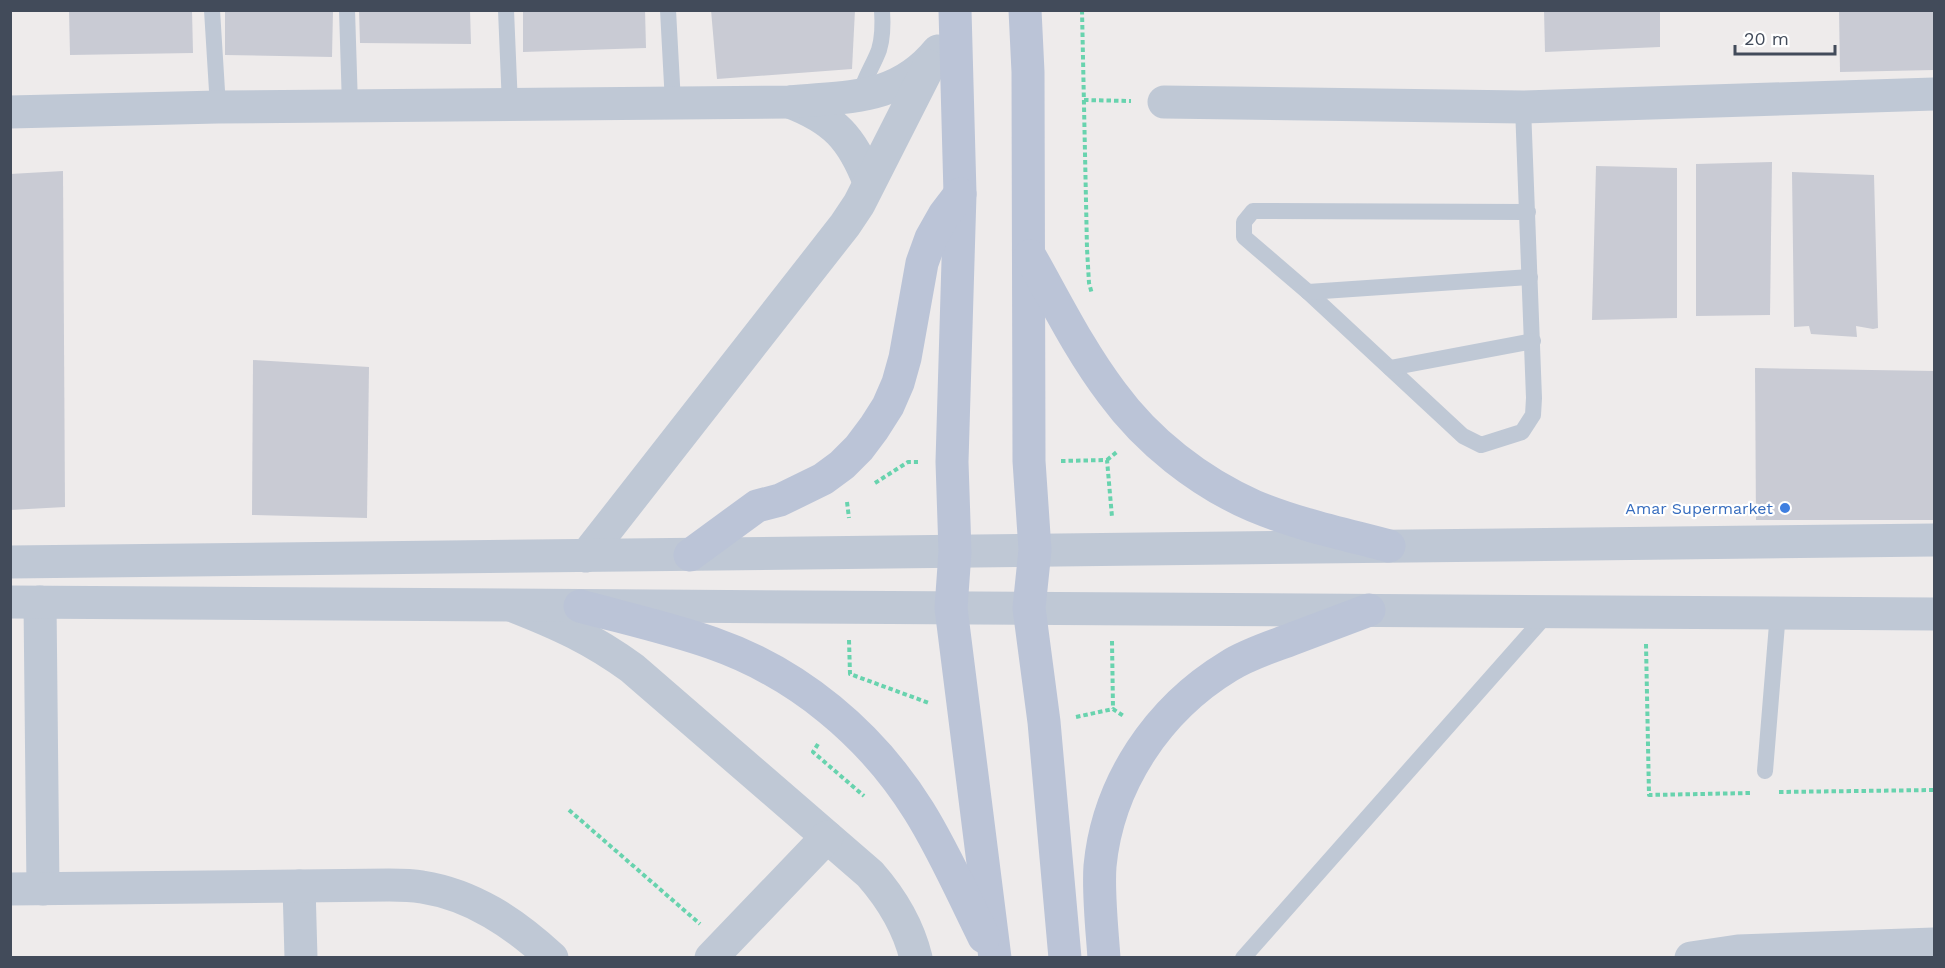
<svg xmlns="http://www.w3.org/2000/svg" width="1945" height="968" viewBox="0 0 1945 968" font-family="'Work Sans',sans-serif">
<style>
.building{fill:#c9cbd4}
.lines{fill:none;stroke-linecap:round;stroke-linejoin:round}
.path{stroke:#68d3ae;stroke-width:4;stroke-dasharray:4.5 3;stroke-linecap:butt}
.service{stroke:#bfc8d5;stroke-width:16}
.minor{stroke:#bfc8d5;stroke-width:33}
.tertiary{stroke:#bfc8d5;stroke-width:33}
.secondary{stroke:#bbc4d7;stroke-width:33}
.shop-dot{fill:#3f7fe0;stroke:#fff;stroke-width:2}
.labels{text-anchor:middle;stroke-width:4.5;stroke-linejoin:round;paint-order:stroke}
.shop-label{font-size:16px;fill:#366cbe;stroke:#fff;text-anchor:end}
</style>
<rect width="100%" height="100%" fill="#eeebeb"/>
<!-- building -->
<g class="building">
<polygon points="69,10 192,10 193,53 70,55"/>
<polygon points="225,10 333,10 332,57 225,55"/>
<polygon points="359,10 470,10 471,44 360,43"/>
<polygon points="523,10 645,10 646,48 523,52"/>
<polygon points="711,10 855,10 852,69 717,79"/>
<polygon points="1544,10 1660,10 1660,47 1545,52"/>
<polygon points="1839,10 1934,10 1934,70 1840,72"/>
<polygon points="1772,162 1770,315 1696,316 1696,164"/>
<polygon points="1596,166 1677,168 1677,318 1592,320"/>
<polygon points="63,171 65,507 10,510 10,174"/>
<polygon points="1792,172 1874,175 1878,328 1873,329 1856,326 1857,337 1811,334 1809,326 1794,327"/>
<polygon points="253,360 369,367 367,518 252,515"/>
<polygon points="1755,368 1934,371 1934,520 1756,520"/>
</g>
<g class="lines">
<!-- path -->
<g class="path">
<polyline points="1082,10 1087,249 1089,283 1092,294"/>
<polyline points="1084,100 1131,101"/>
<polyline points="1107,460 1118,451"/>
<polyline points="1061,461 1107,460 1112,517"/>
<polyline points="875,483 908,462 918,462"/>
<polyline points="847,502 849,518"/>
<polyline points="849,640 850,674 929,703"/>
<polyline points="1112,641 1113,709"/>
<polyline points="1646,644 1649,795 1751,793"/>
<polyline points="1076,717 1113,709 1125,717"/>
<polyline points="818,744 813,752 864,796"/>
<polyline points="1779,792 1934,790"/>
<polyline points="569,810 700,924"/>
</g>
<!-- service -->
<g class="service">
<polyline points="212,10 218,107"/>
<polyline points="347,10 350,106"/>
<polyline points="506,10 510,106"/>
<polyline points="668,10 673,103"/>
<path d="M860,95C864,78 873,66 879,50C883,37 883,24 882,10"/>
<path d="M1523,107C1527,204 1531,301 1534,398L1533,415L1522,432L1481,445L1463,436L1308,292L1244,237V222L1253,211L1528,212"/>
<polyline points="1308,292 1530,277"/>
<polyline points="1390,368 1533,341"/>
<polyline points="1765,771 1778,612"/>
<polyline points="1243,958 1549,612"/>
</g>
<!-- minor -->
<g class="minor">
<path d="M790,102C834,119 852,138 869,182"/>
<polyline points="1164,102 1523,107 1934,94"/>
<path d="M10,112L218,107L790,102C849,96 897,101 938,51"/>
<polyline points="586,556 845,225 859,204 929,66"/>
<polyline points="40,602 43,889"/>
<path d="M513,606C559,624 592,639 632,668L870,874C892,899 908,925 916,958"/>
<polyline points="299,886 301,958"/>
<path d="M10,889L389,885C400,885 411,885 422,887C473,895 514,923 552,958"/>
<polyline points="711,958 827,837"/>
<polyline points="1691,958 1738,951 1934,944"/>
</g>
<!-- tertiary -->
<g class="tertiary">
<polyline points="10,562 1934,540"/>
<polyline points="10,602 1934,614"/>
</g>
<!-- secondary -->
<g class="secondary">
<polyline points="955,10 960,194 952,462 955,552 951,608 995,958"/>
<polyline points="1025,10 1028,72 1029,461 1035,550 1029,608 1044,722 1065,958"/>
<path d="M1030,256C1056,302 1080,351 1112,393C1147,441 1199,482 1254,506C1297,524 1344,534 1389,546"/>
<polyline points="690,555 757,506 780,500 823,479 842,465 859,448 874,428 888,406 898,383 905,358 922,263 931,238 944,215 960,194"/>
<path d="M580,606C624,618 669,628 712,643C798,673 871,734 919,811C944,851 963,895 984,937"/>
<path d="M1104,958C1102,929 1098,893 1100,866C1108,783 1158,709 1229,666C1248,654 1271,647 1292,639C1318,629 1343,620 1369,610"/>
</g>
</g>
<!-- markers -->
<circle class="shop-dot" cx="1785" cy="508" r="6"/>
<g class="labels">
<!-- shop labels -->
<g class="shop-label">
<text x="1773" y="514">Amar Supermarket</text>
</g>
</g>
<!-- border -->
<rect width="1945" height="968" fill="none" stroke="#424b5a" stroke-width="24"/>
<!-- scale -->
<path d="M1735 45v9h100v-9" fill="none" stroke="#424b5a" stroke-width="3"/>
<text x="1744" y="45" font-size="18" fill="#424b5a" stroke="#ffffff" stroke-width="4.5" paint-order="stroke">20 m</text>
</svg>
